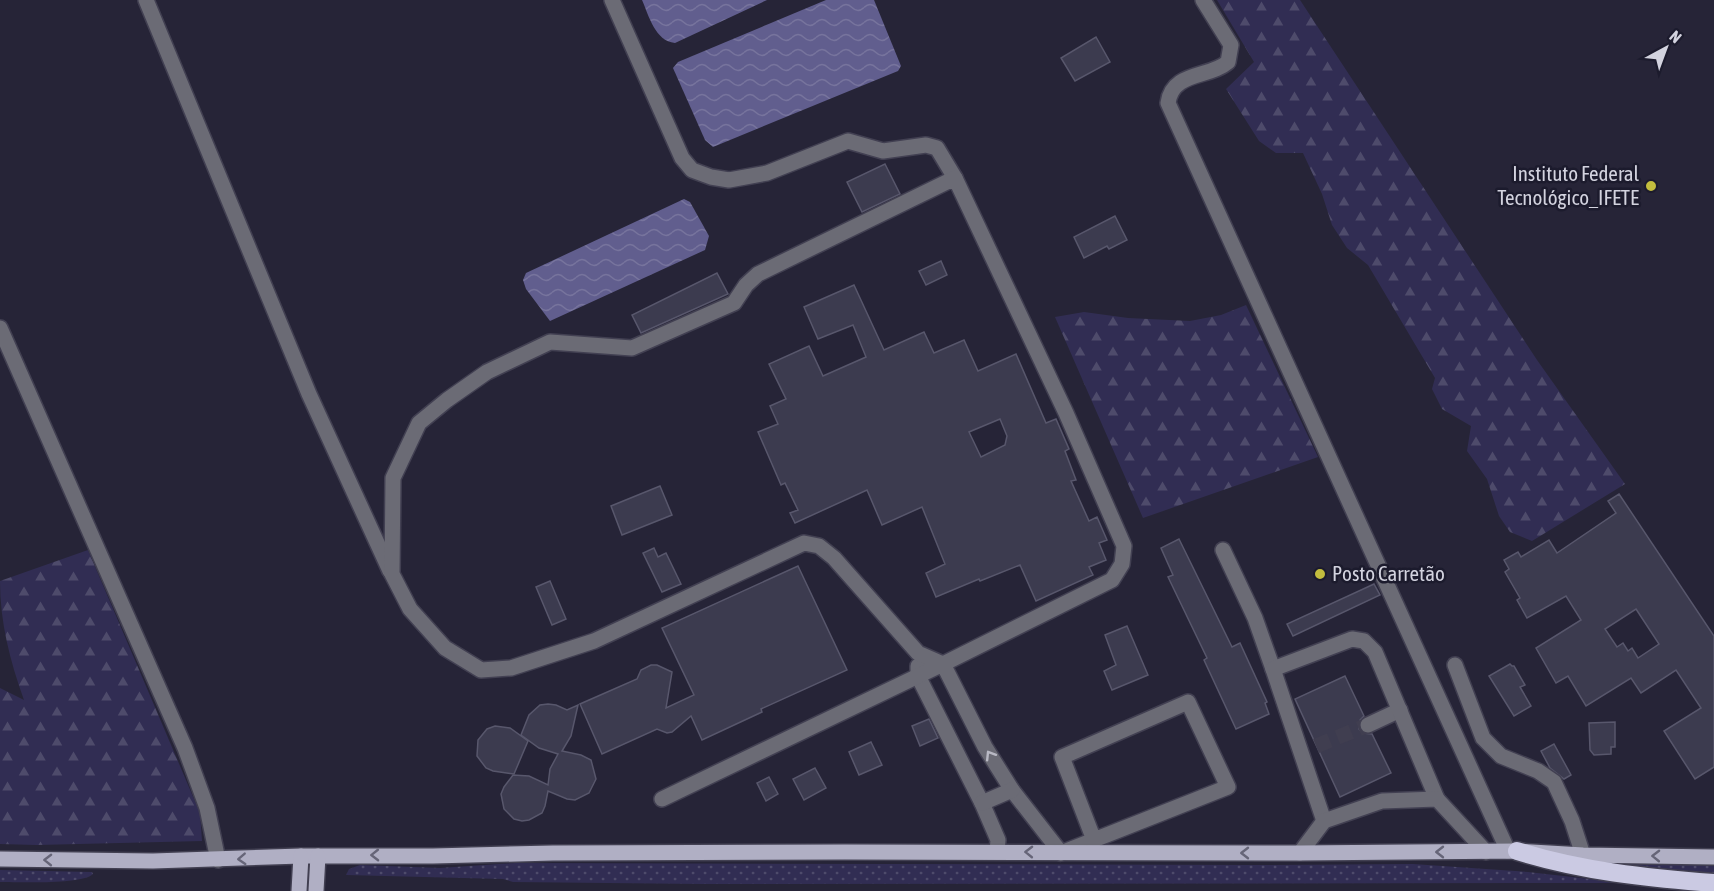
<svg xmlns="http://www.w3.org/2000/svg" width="1714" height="891" viewBox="0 0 1714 891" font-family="'Asap Condensed',sans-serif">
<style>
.grass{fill:url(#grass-dots)}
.forest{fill:url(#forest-firs)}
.water{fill:url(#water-waves)}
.building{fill:#3c3b4f;stroke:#58576c;stroke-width:1.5;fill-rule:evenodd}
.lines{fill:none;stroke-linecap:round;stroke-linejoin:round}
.minor-tunnel{stroke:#403e50;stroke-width:15;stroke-dasharray:15 8;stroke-linecap:butt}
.minor-casing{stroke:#424052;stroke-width:18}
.major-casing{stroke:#424052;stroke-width:18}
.highway-casing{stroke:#424052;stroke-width:21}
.minor{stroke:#6b6b75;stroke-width:15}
.major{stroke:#b0afc4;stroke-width:15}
.highway{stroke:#cbcae3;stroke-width:18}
.oneway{stroke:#b9b9c4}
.oneway2{stroke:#666578}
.poi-dot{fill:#c3bd3e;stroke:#1c1b2d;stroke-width:2}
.labels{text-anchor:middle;stroke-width:5;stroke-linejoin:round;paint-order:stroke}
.poi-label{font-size:21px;fill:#d3d3df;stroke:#1c1b2d;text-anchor:end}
</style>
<defs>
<pattern id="grass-dots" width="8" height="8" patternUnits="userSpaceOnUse" patternTransform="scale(1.5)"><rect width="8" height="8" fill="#312d53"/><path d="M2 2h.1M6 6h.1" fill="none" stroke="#4e4b6b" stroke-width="1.8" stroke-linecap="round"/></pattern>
<pattern id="forest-firs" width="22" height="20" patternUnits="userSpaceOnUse" patternTransform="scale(1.5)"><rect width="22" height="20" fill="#312d53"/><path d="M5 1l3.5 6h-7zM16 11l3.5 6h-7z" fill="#4e4b6b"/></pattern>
<pattern id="water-waves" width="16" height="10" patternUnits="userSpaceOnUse" patternTransform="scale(1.5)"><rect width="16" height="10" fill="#615e8e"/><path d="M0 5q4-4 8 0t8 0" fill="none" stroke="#77749d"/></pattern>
</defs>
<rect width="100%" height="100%" fill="#262437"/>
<!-- grass -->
<g class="grass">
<polygon points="515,863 1254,865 1413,864 1528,872 1625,883 701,884 513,882 503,879 346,875 349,869 360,865 440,868"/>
<polygon points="1616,864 1714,864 1714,873"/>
<path d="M0,870L92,872L93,874C82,885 18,882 0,882Z"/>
</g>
<!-- forest -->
<g class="forest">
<polygon points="1217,0 1300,0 1537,360 1625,484 1532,541 1510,532 1499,516 1487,479 1467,451 1471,426 1442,409 1432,389 1435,378 1368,265 1347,248 1332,225 1322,194 1303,153 1276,153 1259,141 1226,89 1254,62"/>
<polygon points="1246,305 1318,457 1143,518 1055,317 1084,312 1128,318 1190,321 1221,315"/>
<path d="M88,550L200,813L202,841L37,845L0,844V688L24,700C10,661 0,622 0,581Z"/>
</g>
<!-- water -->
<g class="water">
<path d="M642,0H767L675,43C655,41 649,16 642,0Z"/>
<polygon points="826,0 874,0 901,66 898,71 713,147 705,140 673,68 678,62"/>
<polygon points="684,199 690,202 709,236 705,250 550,321 526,289 523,280 526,273"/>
</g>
<!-- building -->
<g class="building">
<polygon points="1096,37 1110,62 1075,81 1061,58"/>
<polygon points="885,164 900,194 862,212 847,182"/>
<polygon points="1115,216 1127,240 1109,249 1107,246 1084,258 1074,237"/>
<polygon points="941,261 947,275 926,285 919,271"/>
<polygon points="717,273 728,294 641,333 632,315"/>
<path d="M854,285L884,350L924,332L934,353L964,340L978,371L1016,354L1046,423L1056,419L1069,449L1065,451L1076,480L1071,481L1089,521L1097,517L1107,540L1099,543L1106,560L1089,567L1093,575L1036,601L1020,565L980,581L979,579L936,597L926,573L945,564L922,507L882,525L867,490L795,523L790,513L798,510L785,483L781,485L758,432L778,424L770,406L786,399L769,364L809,346L823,376L866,357L853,325L818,339L804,307ZM1000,419L1007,436L1005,445L981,457L969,432Z"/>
<polygon points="660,486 672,515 622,535 611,506"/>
<path d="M1619,494L1714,636V767L1695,779L1664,731L1701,708L1676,670L1641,693L1631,678L1586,706L1568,676L1556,683L1536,648L1581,620L1566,596L1527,618L1517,600L1520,598L1505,572L1509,569L1504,560L1518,552L1521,557L1549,540L1557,553L1616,513L1608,501ZM1636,609L1659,644L1638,658L1632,648L1628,651L1623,643L1617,647L1605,629Z"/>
<polygon points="1179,539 1232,647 1240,643 1267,702 1265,703 1269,714 1236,729 1204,660 1207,658 1168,577 1173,575 1161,548"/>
<polygon points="654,548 658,557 666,553 681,584 662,592 643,553"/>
<polygon points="798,566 847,670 761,709 762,712 702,740 691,716 672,732 667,733 657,729 602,754 580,704 637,679 641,670 651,665 657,665 672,672 666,708 694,695 662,628"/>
<polygon points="550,581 566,619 552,625 536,587"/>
<polygon points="1374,584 1380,595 1293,636 1287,624"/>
<polygon points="1127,626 1148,675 1112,690 1104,671 1116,665 1105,635"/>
<polygon points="1510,664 1512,666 1514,666 1525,685 1520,687 1531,706 1514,716 1489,676"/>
<polygon points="1345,676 1364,716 1360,720 1359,729 1363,733 1372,734 1391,773 1340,797 1295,699"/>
<polygon points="548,704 556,705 567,710 578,705 571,736 562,751 581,755 591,760 596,779 589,793 575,800 567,799 548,791 545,806 542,813 529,820 522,821 514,819 504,809 501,794 504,787 513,775 529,776 548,785 550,769 558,754 539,748 521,735 529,715 540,705"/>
<polygon points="929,719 938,738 920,746 912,726"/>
<polygon points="1615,722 1615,747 1611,747 1611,754 1594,755 1590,750 1589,723"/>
<polygon points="495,726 510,728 528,741 514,774 493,771 486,768 477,756 478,740 487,729"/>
<polygon points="871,742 882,765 859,775 849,752"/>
<polygon points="1554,744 1571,775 1564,779 1550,768 1541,751"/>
<polygon points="815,768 826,788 804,800 793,779"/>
<polygon points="769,777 778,794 766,801 757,783"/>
</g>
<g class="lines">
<!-- minor-tunnel -->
<polyline class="minor-tunnel" points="1316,746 1368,725"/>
<!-- minor casing -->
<g class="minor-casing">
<g id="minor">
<polyline points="146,0 309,394 390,571"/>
<polyline points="612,0 682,158 692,170 711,177 729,180 767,173 848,141 883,151 926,145 937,148 955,178"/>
<path d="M1203,0L1231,45L1228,62C1210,78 1172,71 1168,103L1508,851"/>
<polyline points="0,328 185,748 207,808 218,860"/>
<polyline points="1223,550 1255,618 1273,669"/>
<polyline points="1455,665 1483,738 1501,756 1538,771 1554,782 1572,821 1583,855"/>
<polyline points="918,666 918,676 982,803 998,840 997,852"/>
<polyline points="1368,725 1400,710"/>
<polyline points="662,799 943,664 1112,580 1122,564 1124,546 1066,413 955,178 758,274 746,285 734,303 632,348 550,342 487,372 447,400 419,423 393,478 392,574 410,609 445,648 481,670 511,668 594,641 804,543 819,546 834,558 918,653 943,664 985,747 1012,790 1061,853 1228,787 1188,702 1062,757 1094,840"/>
<polyline points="982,803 1012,790"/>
<polyline points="1324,821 1273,669 1352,639 1364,641 1375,652 1437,799"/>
<polyline points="1300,853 1324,821 1382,801 1437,799 1486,852"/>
</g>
</g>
<!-- major casing -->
<g class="major-casing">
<g id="major">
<polyline points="0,859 153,861 301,856 433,856 553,853 845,852 1300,853 1517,851 1583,855 1714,857"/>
<polyline points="299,891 301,856"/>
<polyline points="316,891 318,856"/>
</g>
</g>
<!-- highway casing -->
<g class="highway-casing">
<path id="highway" d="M1517,851C1581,871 1647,878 1714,883"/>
</g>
<!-- minor -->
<use href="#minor" class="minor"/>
<!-- major -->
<use href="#major" class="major"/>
<!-- highway -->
<use href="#highway" class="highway"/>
</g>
<!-- one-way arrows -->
<defs><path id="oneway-chevron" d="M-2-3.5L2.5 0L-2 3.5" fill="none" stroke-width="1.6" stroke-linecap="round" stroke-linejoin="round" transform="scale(1.5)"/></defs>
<use class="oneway" href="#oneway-chevron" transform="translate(990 755) rotate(-122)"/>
<g class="oneway2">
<use href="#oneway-chevron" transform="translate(1029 852) rotate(-179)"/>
<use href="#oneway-chevron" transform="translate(1440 852) rotate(180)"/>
<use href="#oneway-chevron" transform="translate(1245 853) rotate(-180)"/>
<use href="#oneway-chevron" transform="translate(375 855) rotate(179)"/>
<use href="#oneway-chevron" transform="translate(1656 856) rotate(-179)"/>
<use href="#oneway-chevron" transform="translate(242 859) rotate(177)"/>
<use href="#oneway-chevron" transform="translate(48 860) rotate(-179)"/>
</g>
<!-- markers -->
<g class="poi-dot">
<circle cx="1651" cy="186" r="6"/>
<circle cx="1320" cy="574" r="6"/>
</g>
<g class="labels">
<!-- poi labels -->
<g class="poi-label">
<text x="1639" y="181">Instituto Federal<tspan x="1639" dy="24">Tecnológico_IFETE</tspan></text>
<text x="1332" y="581" text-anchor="start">Posto Carretão</text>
</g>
</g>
<!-- north arrow -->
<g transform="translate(1666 48) rotate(41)" stroke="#1c1b2d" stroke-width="4.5" paint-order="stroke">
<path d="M0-4.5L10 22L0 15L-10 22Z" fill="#d3d3df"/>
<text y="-9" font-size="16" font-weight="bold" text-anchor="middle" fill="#d3d3df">N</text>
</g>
</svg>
